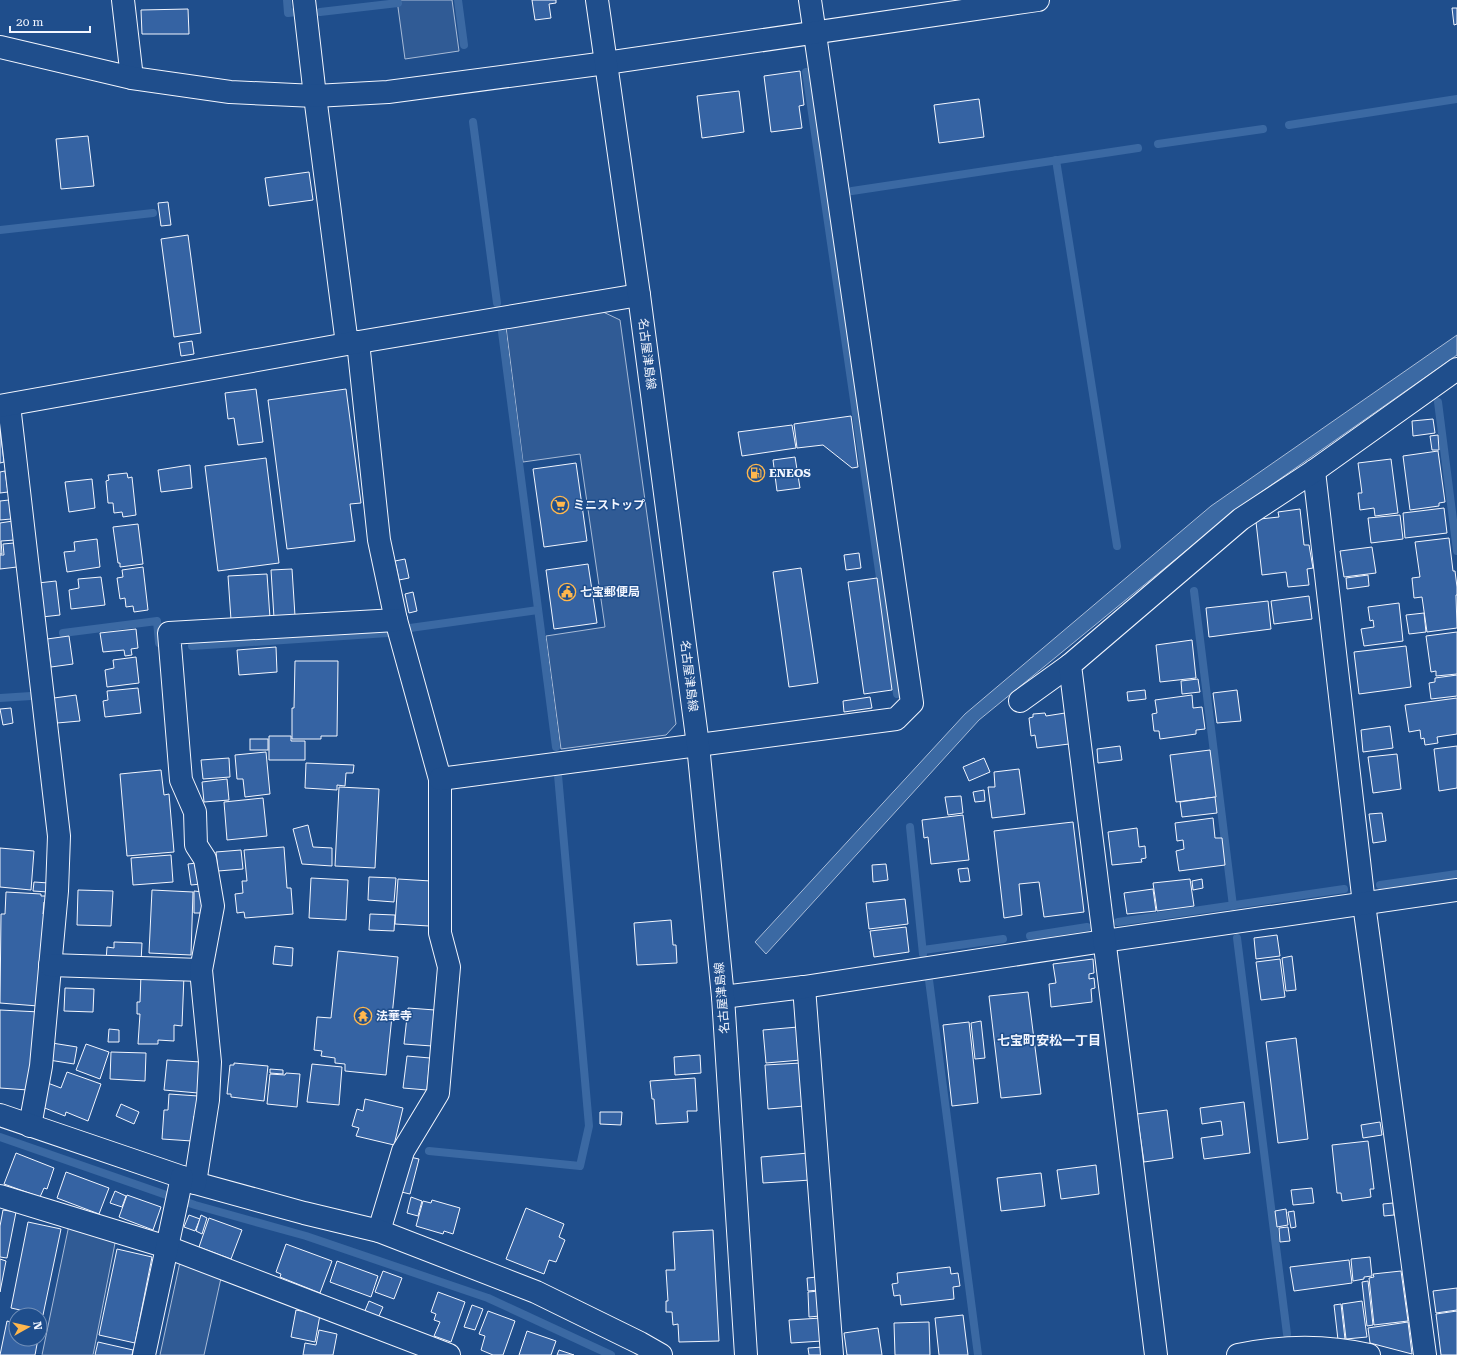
<svg xmlns="http://www.w3.org/2000/svg" width="1457" height="1355" font-family="'Roboto Serif','Noto Sans JP',serif">
	<style>
		.parking { fill: #305b95; stroke: #a8bbd7 }
		.water { fill: #3b69a3; stroke: #a8bbd7 }
		.lines { fill: none; stroke-linecap: round; stroke-linejoin: round }
		.stream { stroke: #3b69a3; stroke-width: 8 }
		.building { fill: #3563a3; stroke: #f2f6ff }
		.street-casing { stroke: #f2f6ff; stroke-width: 24 }
		.secondary-casing { stroke: #f2f6ff; stroke-width: 24 }
		.primary-casing { stroke: #f2f6ff; stroke-width: 24 }
		.street { stroke: #1f4e8c; stroke-width: 22 }
		.secondary { stroke: #1f4e8c; stroke-width: 22 }
		.primary { stroke: #1f4e8c; stroke-width: 22 }
		.labels { text-anchor: middle; stroke-width: 3; stroke-linejoin: round; paint-order: stroke }
		.street-label { font-size: 12px; fill: #f2f6ff; stroke: #1f4e8c }
		.poi-label { font-size: 12px; font-weight: bold; fill: #f2f6ff; stroke: #1f4e8c; text-anchor: start }
		.neighbourhood-label { font-size: 13px; font-weight: bold; fill: #f2f6ff; stroke: #1f4e8c }
	</style>
	<rect width="100%" height="100%" fill="#1f4e8c"/>
	<g class="parking">
		<path d="M397,0H452L459,51L405,59Z"/>
		<path d="M599,310L620,320L676,724L666,735L561,749L546,636L605,627L580,454L523,462L506,327Z"/>
		<path d="M69,1225L116,1238L93,1355H42Z"/>
		<path d="M180,1262L221,1278L204,1355H160Z"/>
	</g>
	<path class="water" d="M1457,335V355L1237,509L979,720L766,954L755,942L965,714L1211,506Z"/>
	<g class="lines">
		<g class="stream">
			<path d="M287,0L288,13L297,12"/>
			<path d="M458,0L464,45"/>
			<path d="M320,12L398,3"/>
			<path d="M806,72L897,694"/>
			<path d="M473,122L497,303"/>
			<path d="M1289,125L1457,99"/>
			<path d="M1158,144L1263,129"/>
			<path d="M1056,160L1117,546"/>
			<path d="M852,191L1138,148"/>
			<path d="M0,230L153,213"/>
			<path d="M502,332L556,747"/>
			<path d="M1438,402L1457,551"/>
			<path d="M1194,591L1233,906"/>
			<path d="M410,628L538,610"/>
			<path d="M63,633L157,621L159,643"/>
			<path d="M192,646L388,633"/>
			<path d="M0,698L31,696"/>
			<path d="M910,827L923,954"/>
			<path d="M1380,885L1457,874"/>
			<path d="M1118,922L1344,889"/>
			<path d="M1030,936L1087,927"/>
			<path d="M1237,938L1287,1334"/>
			<path d="M923,950L1003,939"/>
			<path d="M929,980L978,1355"/>
			<path d="M0,1137L195,1205L306,1236L488,1298L611,1355"/>
			<path d="M429,1151L580,1166L589,1126L558,775"/>
		</g>
	</g>
	<g class="building">
		<path d="M532,0H556V3L549,4L551,18L535,20Z"/>
		<path d="M1452,8H1457V24L1454,25Z"/>
		<path d="M188,9L189,34H142L141,10Z"/>
		<path d="M800,71L804,105L799,106L802,128L771,132L764,76Z"/>
		<path d="M739,91L744,132L702,138L697,96Z"/>
		<path d="M979,99L984,137L939,143L934,105Z"/>
		<path d="M88,136L94,186L61,189L56,139Z"/>
		<path d="M309,172L313,200L269,206L265,178Z"/>
		<path d="M168,202L171,225L161,226L158,203Z"/>
		<path d="M188,235L201,333L174,337L161,239Z"/>
		<path d="M192,341L194,354L181,356L179,343Z"/>
		<path d="M256,389L263,442L238,445L234,418L228,419L225,393Z"/>
		<path d="M346,389L361,503L350,504L355,541L287,549L268,400Z"/>
		<path d="M851,416L858,467L852,468L823,445L797,448L794,424Z"/>
		<path d="M1433,419L1435,433L1413,436L1412,421Z"/>
		<path d="M792,425L796,448L742,456L738,432Z"/>
		<path d="M0,428L4,462L0,463Z"/>
		<path d="M1438,435L1439,450H1432L1430,436Z"/>
		<path d="M1438,451L1445,502L1439,503V506L1410,510L1403,456Z"/>
		<path d="M795,457L800,488L777,491L773,460Z"/>
		<path d="M266,458L279,563L218,571L205,466Z"/>
		<path d="M1391,459L1398,513L1375,516L1374,508L1360,510L1358,493H1362L1358,463Z"/>
		<path d="M576,463L587,541L544,547L533,469Z"/>
		<path d="M190,465L192,488L161,492L158,470Z"/>
		<path d="M5,471L8,492L0,493V472Z"/>
		<path d="M127,473L128,478L132,477L136,515L123,517L122,512L114,513L113,503H108L106,481L109,480L108,475Z"/>
		<path d="M92,479L95,508L69,512L65,482Z"/>
		<path d="M9,500L11,519L0,520V501Z"/>
		<path d="M1444,508L1447,533L1405,538L1403,513Z"/>
		<path d="M1300,509L1304,545H1309L1313,568L1307,569L1309,585L1288,587L1286,572L1262,575L1256,522L1260,519L1279,517L1278,512Z"/>
		<path d="M1400,515L1403,539L1371,543L1368,518Z"/>
		<path d="M13,521L15,540L1,541L2,554H0V523Z"/>
		<path d="M138,524L143,564L120,567V563H118L113,527Z"/>
		<path d="M1449,538L1453,571H1455L1457,587V595H1456L1457,628L1427,632L1422,597L1414,598L1412,578L1420,577L1415,542Z"/>
		<path d="M97,539L100,567L67,572L64,552L75,551L74,542Z"/>
		<path d="M14,543L17,567L0,569V555H4L3,544Z"/>
		<path d="M1372,547L1376,573L1344,577L1340,551Z"/>
		<path d="M859,553L861,568L846,570L844,555Z"/>
		<path d="M405,559L409,578L399,580L395,561Z"/>
		<path d="M588,564L597,623L554,629L546,570Z"/>
		<path d="M143,567L148,610L134,612L133,606L126,607L125,598L120,599L117,578L123,577L122,570Z"/>
		<path d="M801,568L818,683L789,687L773,572Z"/>
		<path d="M292,569L295,616L274,618L271,570Z"/>
		<path d="M267,574L270,618L231,620L228,576Z"/>
		<path d="M1368,575L1369,586L1347,589L1346,578Z"/>
		<path d="M101,577L105,605L71,609L69,590L79,588L78,579Z"/>
		<path d="M877,578L892,690L864,694L848,582Z"/>
		<path d="M56,581L60,615L42,617L38,583Z"/>
		<path d="M413,592L417,611L409,613L405,594Z"/>
		<path d="M1309,596L1312,619L1274,624L1271,601Z"/>
		<path d="M1268,601L1271,629L1209,637L1206,608Z"/>
		<path d="M1399,603L1403,641L1364,646L1361,629L1374,627L1373,620L1370,621L1368,607Z"/>
		<path d="M1424,613L1426,632L1409,634L1406,615Z"/>
		<path d="M136,629L138,648L131,649L132,655L125,656L124,650L103,652L100,633Z"/>
		<path d="M1457,632V674L1436,676V671L1431,672L1426,636Z"/>
		<path d="M69,636L73,664L51,667L47,639Z"/>
		<path d="M1192,640L1196,678L1160,682L1156,645Z"/>
		<path d="M1406,646L1411,687L1359,694L1354,652Z"/>
		<path d="M276,647L277,672L239,675L237,650Z"/>
		<path d="M136,657L139,683L107,687L105,670L114,668L113,660Z"/>
		<path d="M295,661H338L337,736H321V739H292V708H294Z"/>
		<path d="M1457,675V696L1431,699L1429,683L1435,682V678Z"/>
		<path d="M1198,679L1200,692L1182,694L1181,681Z"/>
		<path d="M138,688L141,713L105,717L103,701L108,700L107,691Z"/>
		<path d="M1145,690L1146,699L1128,701L1127,692Z"/>
		<path d="M1237,690L1241,721L1217,723L1213,693Z"/>
		<path d="M76,695L80,721L57,723L54,698Z"/>
		<path d="M1192,695L1193,708L1202,707L1205,729L1196,730V734L1160,739L1159,731H1154L1152,714L1157,713L1155,700Z"/>
		<path d="M870,697L872,708L844,712L843,701Z"/>
		<path d="M1457,698V734L1437,737L1438,743L1425,745L1424,738L1421,739L1420,730L1409,732L1405,705Z"/>
		<path d="M11,708L13,723L3,725L0,709Z"/>
		<path d="M1045,713L1046,716L1065,713L1069,744L1037,748L1035,735L1031,736L1029,718L1033,717V714Z"/>
		<path d="M1390,726L1393,748L1363,752L1361,730Z"/>
		<path d="M269,736H291V741H305V760H269Z"/>
		<rect x="250" y="739" width="18" height="11"/>
		<path d="M1120,746L1122,760L1098,763L1097,749Z"/>
		<path d="M1457,746V788L1439,791L1434,749Z"/>
		<path d="M1210,750L1216,797L1176,802L1170,755Z"/>
		<path d="M266,752L270,794L245,797L243,779H237L235,755Z"/>
		<path d="M1397,754L1401,789L1373,793L1368,757Z"/>
		<path d="M229,758L230,777L203,779L201,760Z"/>
		<path d="M984,758L990,772L969,781L963,767Z"/>
		<path d="M306,763L354,765L353,773H346L345,786L337,785V790L305,788Z"/>
		<path d="M1019,769L1025,814L992,818L988,787H995L994,772Z"/>
		<path d="M161,770L164,795L169,794L174,852L127,856L120,774Z"/>
		<path d="M227,779L229,800L204,802L202,782Z"/>
		<path d="M339,787L379,789L375,868L335,866Z"/>
		<path d="M984,790L985,801L975,802L973,792Z"/>
		<path d="M961,796L963,813L948,815L945,797Z"/>
		<path d="M1215,797L1217,813L1182,817L1180,802Z"/>
		<path d="M263,798L267,836L227,840L224,802Z"/>
		<path d="M1382,813L1386,841L1373,843L1369,814Z"/>
		<path d="M963,815L969,860L931,864L928,837L924,838L922,820Z"/>
		<path d="M1213,818L1215,838H1222L1225,865L1179,871L1176,851L1184,849L1183,840L1177,841L1175,823Z"/>
		<path d="M1073,822L1084,912L1044,917L1039,882L1019,884L1022,915L1004,918L994,831Z"/>
		<path d="M308,825L313,847L332,848V866L302,864L293,829Z"/>
		<path d="M1137,828L1139,847L1145,846L1146,858L1141,859L1142,862L1112,865L1108,832Z"/>
		<path d="M284,847L287,888H291L293,914L245,918L244,912L237,913L235,894L243,893L242,881H247L244,850Z"/>
		<path d="M0,848L34,851L31,890L0,887Z"/>
		<path d="M241,850L243,869L218,871L216,852Z"/>
		<path d="M171,855L173,882L133,885L131,858Z"/>
		<path d="M197,863L201,884L191,885L188,864Z"/>
		<path d="M886,864L888,880L873,882L872,865Z"/>
		<path d="M968,868L970,881L960,882L958,869Z"/>
		<path d="M369,877L396,878L394,902L368,900Z"/>
		<path d="M311,878L348,880L346,920L309,918Z"/>
		<path d="M398,879L431,881L429,926L395,924Z"/>
		<path d="M1190,879L1194,906L1157,911L1153,883Z"/>
		<path d="M1202,879L1203,888L1193,890L1192,881Z"/>
		<path d="M34,882L49,883L48,892L33,891Z"/>
		<path d="M1153,889L1156,911L1127,914L1124,893Z"/>
		<path d="M78,890L113,891L111,926L77,925Z"/>
		<path d="M152,890L193,892L191,955L149,953Z"/>
		<path d="M194,891L203,892V913H194Z"/>
		<path d="M6,892L41,894V896H48V902H44L43,914H46L38,1006L0,1003L1,914H5Z"/>
		<path d="M905,899L908,924L869,929L866,903Z"/>
		<path d="M370,914L395,915L394,931L369,930Z"/>
		<path d="M671,920L673,945H676L677,963L637,965L634,923Z"/>
		<path d="M906,927L909,952L874,957L870,931Z"/>
		<path d="M1277,935L1280,956L1256,959L1254,938Z"/>
		<path d="M114,942L142,943L141,962L106,961L107,947L114,948Z"/>
		<path d="M275,946L293,948L292,966L273,964Z"/>
		<path d="M338,951L398,957L386,1075L345,1071V1064L335,1063V1058L321,1056L322,1051L314,1050L317,1017L331,1018Z"/>
		<path d="M1292,956L1296,990L1286,991L1282,958Z"/>
		<path d="M1093,959L1094,973L1089,974V979L1094,978L1095,988L1091,989L1092,1002L1051,1007L1049,984L1056,983L1053,964Z"/>
		<path d="M1280,959L1285,997L1261,1000L1256,962Z"/>
		<path d="M141,974L184,975L182,1026L174,1025V1041L158,1040V1044H138L140,1014H137V1002H140Z"/>
		<path d="M65,988L94,989L93,1012L64,1011Z"/>
		<path d="M1028,992L1041,1094L1001,1098L989,996Z"/>
		<path d="M408,1008L435,1010L432,1046L404,1044Z"/>
		<path d="M0,1010L40,1012L32,1070H29L28,1090L0,1088Z"/>
		<path d="M981,1021L985,1058L975,1059L971,1023Z"/>
		<path d="M969,1022L978,1103L952,1106L943,1025Z"/>
		<path d="M798,1027L801,1060L766,1063L763,1030Z"/>
		<path d="M109,1029L119,1030V1042H108Z"/>
		<path d="M1296,1038L1308,1139L1278,1143L1266,1042Z"/>
		<path d="M52,1043L77,1047L74,1064L49,1060Z"/>
		<path d="M86,1044L109,1052L100,1079L76,1070Z"/>
		<path d="M111,1052L146,1053L145,1081L110,1079Z"/>
		<path d="M700,1055L701,1073L675,1075L674,1057Z"/>
		<path d="M407,1056L430,1058L427,1090L403,1088Z"/>
		<path d="M167,1060L201,1062L198,1093L164,1090Z"/>
		<path d="M234,1063L268,1066L264,1101L231,1097V1094H227L230,1065H234Z"/>
		<path d="M801,1063L804,1106L768,1109L765,1065Z"/>
		<path d="M312,1064L342,1067L339,1105L307,1102Z"/>
		<path d="M270,1069L283,1070V1074L270,1073Z"/>
		<path d="M67,1072L101,1084L88,1121L66,1112L65,1116L37,1105L45,1082L61,1088Z"/>
		<path d="M286,1073L300,1074L297,1107L267,1104L270,1074L285,1075Z"/>
		<path d="M695,1078L697,1111H687L688,1122L656,1124L654,1099H652L650,1081Z"/>
		<path d="M169,1094L198,1096L197,1116H194L192,1141L162,1139L164,1110H168Z"/>
		<path d="M365,1099L403,1108L394,1145L356,1136L359,1128L352,1126L357,1109L363,1111Z"/>
		<path d="M1244,1102L1250,1153L1204,1159L1201,1138L1223,1135L1221,1121L1202,1124L1200,1108Z"/>
		<path d="M121,1104L139,1112L134,1124L116,1116Z"/>
		<path d="M1167,1110L1173,1158L1144,1162L1137,1114Z"/>
		<path d="M600,1112H622L621,1125L600,1124Z"/>
		<path d="M1380,1122L1382,1135L1363,1138L1361,1125Z"/>
		<path d="M1368,1141L1374,1189H1370L1371,1197L1342,1201L1341,1193H1337L1332,1145Z"/>
		<path d="M16,1153L54,1168L47,1189L44,1188L40,1197L4,1184Z"/>
		<path d="M809,1153L811,1180L763,1183L761,1157Z"/>
		<path d="M405,1156L419,1159L410,1194L397,1191Z"/>
		<path d="M1096,1165L1099,1194L1061,1199L1057,1170Z"/>
		<path d="M66,1172L109,1188L99,1214L57,1198Z"/>
		<path d="M1041,1173L1045,1206L1001,1211L997,1178Z"/>
		<path d="M1312,1188L1314,1203L1293,1205L1291,1190Z"/>
		<path d="M115,1191L126,1196L122,1207L110,1203Z"/>
		<path d="M127,1195L161,1207L153,1230L119,1217Z"/>
		<path d="M411,1197L422,1201L418,1216L407,1213Z"/>
		<path d="M432,1200L460,1208L453,1234L444,1231L443,1234L416,1226L423,1201L431,1203Z"/>
		<path d="M1393,1203L1394,1215L1384,1216L1383,1204Z"/>
		<path d="M526,1208L564,1224L559,1237L565,1240L556,1262L549,1260L544,1274L506,1259Z"/>
		<path d="M1286,1209L1288,1225L1277,1227L1275,1211Z"/>
		<path d="M3,1210L16,1212L7,1258L0,1257V1226Z"/>
		<path d="M1294,1211L1296,1227L1291,1228L1288,1212Z"/>
		<path d="M189,1215L200,1219L195,1231L184,1227Z"/>
		<path d="M201,1215L207,1218L202,1234L196,1231Z"/>
		<path d="M209,1218L242,1230L231,1259L199,1247Z"/>
		<path d="M28,1222L61,1229L43,1315L11,1308Z"/>
		<path d="M1288,1227L1290,1241L1280,1242L1279,1228Z"/>
		<path d="M713,1230L719,1341L679,1342L678,1324L673,1325L672,1312H666V1301H668L666,1270H675L673,1232Z"/>
		<path d="M286,1244L332,1261L320,1293L280,1277L281,1274L276,1272Z"/>
		<path d="M117,1249L152,1257L135,1343L99,1335Z"/>
		<path d="M1370,1257L1372,1276L1364,1277V1279L1353,1281L1351,1259Z"/>
		<path d="M0,1259L6,1261L0,1292Z"/>
		<path d="M1349,1260L1352,1283L1294,1291L1290,1267Z"/>
		<path d="M337,1261L378,1276L371,1297L330,1282Z"/>
		<path d="M950,1267L951,1274L958,1273L960,1286L953,1287L954,1299L901,1305L900,1295L894,1296L892,1284L898,1283L897,1273Z"/>
		<path d="M383,1271L402,1278L394,1299L375,1292Z"/>
		<path d="M1401,1271L1408,1321L1374,1325L1369,1278L1374,1277L1373,1274Z"/>
		<path d="M817,1277L818,1290L808,1291L807,1278Z"/>
		<path d="M1368,1281L1373,1325L1367,1326L1362,1282Z"/>
		<path d="M1457,1288V1310L1436,1313L1433,1291Z"/>
		<path d="M819,1291L820,1316L809,1317L808,1292Z"/>
		<path d="M438,1292L465,1302L451,1342L434,1336L440,1322L434,1320L436,1314L431,1312Z"/>
		<path d="M369,1301L383,1307L378,1318L364,1313Z"/>
		<path d="M1362,1301L1367,1337L1346,1339L1342,1304Z"/>
		<path d="M1341,1304L1345,1339L1338,1340L1334,1305Z"/>
		<path d="M472,1305L483,1309L475,1330L464,1327Z"/>
		<path d="M296,1310L320,1315L315,1342L291,1337Z"/>
		<path d="M488,1311L515,1321L503,1355H493L481,1350L485,1336L479,1334Z"/>
		<path d="M1457,1311V1355H1441L1436,1314Z"/>
		<path d="M963,1315L968,1355H939L935,1318Z"/>
		<path d="M821,1318L822,1341L791,1343L789,1320Z"/>
		<path d="M7,1321L16,1323V1339H38L35,1355H0Z"/>
		<path d="M929,1322L930,1355H895L894,1323Z"/>
		<path d="M1408,1322L1412,1354L1370,1343L1368,1328Z"/>
		<path d="M878,1328L882,1355H847L844,1333Z"/>
		<path d="M319,1330L337,1334L333,1355H303L305,1343L316,1345Z"/>
		<path d="M527,1331L556,1341L551,1355H519Z"/>
		<path d="M98,1342L133,1350L132,1355H95Z"/>
		<path d="M823,1347V1355H809L808,1348Z"/>
		<path d="M559,1350L574,1355H557Z"/>
	</g>
	<g class="lines">
		<defs>
			<g id="street">
				<path d="M123,0L132,78"/>
				<path d="M304,0L315,96L347,344"/>
				<path d="M358,342L379,540L396,620L440,779V933L449,967L438,1093L403,1151L379,1231"/>
				<path d="M9,405L59,836L57,891L41,1066L30,1126"/>
				<path d="M0,406L347,344L639,295"/>
				<path d="M1314,471L1364,904L1425,1355"/>
				<path d="M1020,701L1070,665"/>
				<path d="M440,779L896,719L912,703L810,0"/>
				<path d="M50,965L201,970"/>
				<path d="M804,987L832,1355"/>
				<path d="M723,997L804,987L1104,941L1457,890"/>
				<path d="M0,1115L182,1177L195,1183L304,1213L379,1231L536,1292L640,1343L661,1355"/>
				<path d="M195,1183L208,1100L210,1062L201,970L213,906L205,859L196,845L195,812L181,780L169,633L396,620"/>
				<path d="M0,1196L167,1247L449,1355"/>
				<path d="M144,1355L182,1177"/>
				<path d="M1156,1355L1070,665L1241,519L1314,471L1457,369"/>
				<path d="M1238,1355C1280,1346 1326,1345 1369,1355"/>
			</g>
			<path id="secondary" d="M0,47L132,78L230,92L315,96L388,92L606,63L1038,0"/>
			<path id="primary" d="M597,0L639,295L698,745L723,997L746,1355"/>
		</defs>
		<use href="#street" class="street-casing"/>
		<use href="#secondary" class="secondary-casing"/>
		<use href="#primary" class="primary-casing"/>
		<use href="#street" class="street"/>
		<use href="#secondary" class="secondary"/>
		<use href="#primary" class="primary"/>
	</g>
	<defs>
		<symbol id="fuel-ring" viewBox="-11 -11 22 22"><circle r="9.5" fill="#1f4e8c" stroke="#ffb74d" stroke-width="1.5"/><path d="M-5.5-6h7V0h2V4h1.3V-2.5L3-4.5l.8-.8L6-3V5H2.5V1h-1V6h-7ZM-4.2-4.7v3.2H.2V-4.7Z" fill="#ffb74d"/></symbol>
		<symbol id="supermarket-ring" viewBox="-11 -11 22 22"><circle r="9.5" fill="#1f4e8c" stroke="#ffb74d" stroke-width="1.5"/><path d="M-6-5.5h2.5l.6 2H6L4.5 2H-2.5L-4.4-4H-6ZM-1.5 3.2a1.3 1.3 0 1 0 .1 0ZM3 3.2a1.3 1.3 0 1 0 .1 0Z" fill="#ffb74d"/></symbol>
		<symbol id="civic-ring" viewBox="-11 -11 22 22"><circle r="9.5" fill="#1f4e8c" stroke="#ffb74d" stroke-width="1.5"/><path d="M-.6-6.5H3V-4.5H.6V-3L4-1V1h2V6H-6V1h2V-1L-.6-3ZM-1.2 2.5V6h2.4V2.5Z" fill="#ffb74d"/></symbol>
		<symbol id="temple-ring" viewBox="-11 -11 22 22"><circle r="9.5" fill="#1f4e8c" stroke="#ffb74d" stroke-width="1.5"/><path d="M0-6L5-2H3V0L6.5 2.5H4V6H1.5V3h-3V6H-4V2.5H-6.5L-3 0V-2H-5Z" fill="#ffb74d"/></symbol>
	</defs>
	<g fill-rule="evenodd">
		<use href="#fuel-ring" x="746" y="463" width="20" height="20"/>
		<use href="#supermarket-ring" x="550" y="495" width="20" height="20"/>
		<use href="#civic-ring" x="557" y="582" width="20" height="20"/>
		<use href="#temple-ring" x="353" y="1006" width="20" height="20"/>
	</g>
	<g class="labels">
		<g class="street-label">
			<text transform="translate(647 354) rotate(83)" y="4">名古屋津島線</text>
			<text transform="translate(689 676) rotate(83)" y="4">名古屋津島線</text>
			<text transform="translate(722 998) rotate(-95)" y="4">名古屋津島線</text>
		</g>
		<g class="poi-label">
			<text x="769" y="477">ENEOS</text>
			<text x="573" y="509">ミニストップ</text>
			<text x="580" y="596">七宝郵便局</text>
			<text x="376" y="1020">法華寺</text>
		</g>
		<g class="neighbourhood-label">
			<text x="1049" y="1045">七宝町安松一丁目</text>
		</g>
	</g>
	<g transform="translate(28 1327) rotate(82)"><circle r="19" fill="#1f4e8c" stroke="#7391ba"/>
	<path d="M0-3L7 15L0 10L-7 15Z" fill="#ffb74d"/>
	<text y="-6" font-size="11" font-weight="bold" text-anchor="middle" fill="#f2f6ff">N</text>
	</g>
	<path d="M10 26v6h80v-6" fill="none" stroke="#f2f6ff" stroke-width="2"/>
	<text x="16" y="26" font-size="12" fill="#f2f6ff" stroke="#1f4e8c" stroke-width="3" paint-order="stroke">20 m</text>
</svg>
